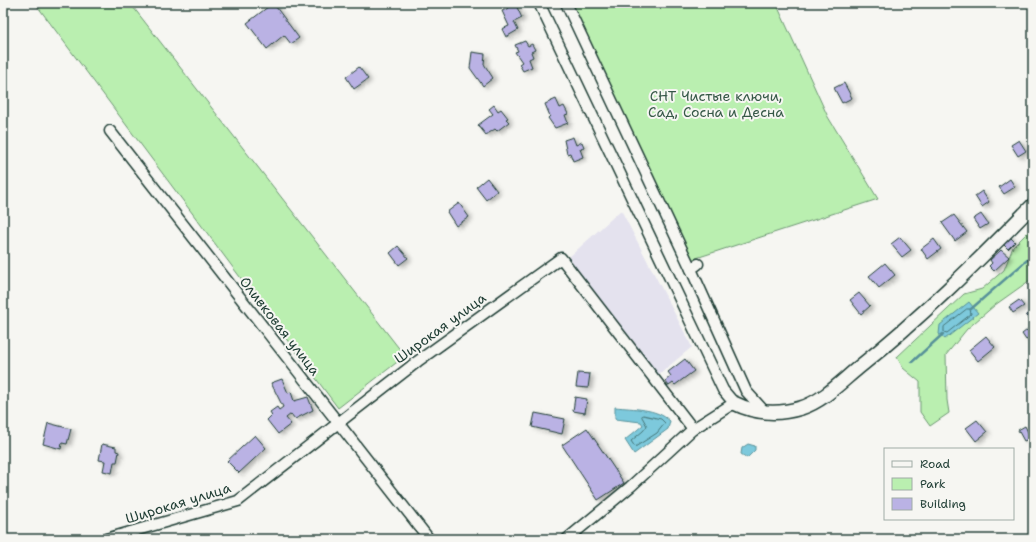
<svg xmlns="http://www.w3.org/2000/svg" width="1036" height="542" font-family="'Shantell Sans',sans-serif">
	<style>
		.built { fill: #e4e2ee }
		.green { fill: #baefb0; stroke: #6c9672 }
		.water { fill: #7dc9dc; stroke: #579199 }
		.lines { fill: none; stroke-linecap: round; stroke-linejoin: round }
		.shore { stroke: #457577; stroke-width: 1 }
		.stream { stroke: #579199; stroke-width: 2.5 }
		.building { fill: #bab2e4; stroke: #1f3d34; filter: url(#shadow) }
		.street-casing { stroke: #1f3d34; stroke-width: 13 }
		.secondary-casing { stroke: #1f3d34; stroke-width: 16 }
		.street { stroke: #f6f6f2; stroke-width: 10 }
		.secondary { stroke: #f6f6f2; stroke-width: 13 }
		.labels { text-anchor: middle; stroke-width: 4; stroke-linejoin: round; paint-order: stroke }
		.park-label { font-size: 14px; fill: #365847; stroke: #f6f6f2 }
		.street-label { font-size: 14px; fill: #1f3d34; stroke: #f6f6f2 }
	</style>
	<defs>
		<filter id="shadow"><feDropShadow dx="3.5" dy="2" stdDeviation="2" flood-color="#0004"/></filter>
	</defs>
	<rect width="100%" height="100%" fill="#f6f6f2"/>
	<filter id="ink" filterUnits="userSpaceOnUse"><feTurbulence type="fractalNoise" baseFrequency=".025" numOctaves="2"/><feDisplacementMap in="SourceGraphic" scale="8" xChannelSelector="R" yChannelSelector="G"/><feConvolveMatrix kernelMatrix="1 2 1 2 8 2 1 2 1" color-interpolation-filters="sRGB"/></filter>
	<g filter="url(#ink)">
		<path class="built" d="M621,210L692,347L658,375L568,258Z"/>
		<g class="green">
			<path d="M35,3H130L405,356L338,408Z"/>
			<path d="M561,3H776L828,117L878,199L684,262Z"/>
			<path d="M1033,227V278L995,305L967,329L946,355L947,400L949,413L930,426L920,412V382L903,368L897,357L964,294L982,289L1004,270L1013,247Z"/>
		</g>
		<g class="water">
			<path d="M969,302L978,313L945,339L939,334L940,325Z"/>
			<path d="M615,407C634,409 656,408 670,421L668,429L634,454L625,440L643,425L641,422L615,419Z"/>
			<path d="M748,444L755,446V450L747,458L741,454L742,448Z"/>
		</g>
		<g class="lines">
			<g class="shore">
				<path d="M967,309H970L971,314L947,333L944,332V327Z"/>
				<path d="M643,415L661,419L665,423L657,433L635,447L631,441L643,431L647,426L642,417Z"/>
			</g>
			<g class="stream">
				<path d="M971,309L1033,255"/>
				<path d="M912,362L943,334"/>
			</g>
		</g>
		<g class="building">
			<path d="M273,3L299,38L291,44L284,35L267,49L247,23Z"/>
			<path d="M515,3L522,18L514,22L518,30L506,37L502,29L509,26L502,11L509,8L508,5Z"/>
			<path d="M525,41L528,46L532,44L535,50L531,52L533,57L529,59L532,67L523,71L519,64L522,62L515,52L518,51L515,45Z"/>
			<path d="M472,52L485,54L484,64L493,78L483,86L470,68Z"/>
			<path d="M359,67L368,79L354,89L346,77Z"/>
			<path d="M844,83L852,98L842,103L834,88Z"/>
			<path d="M556,99L560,108L564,106L568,114L565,115L568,123L555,128L548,118L550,116L545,104Z"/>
			<path d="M494,105L498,111L501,109L508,118L506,119L509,122L497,131L495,129L486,135L478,125L493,114L489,109Z"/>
			<path d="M573,137L576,145L582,142L584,147L580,149L583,157L573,161L570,153L567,154L564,140Z"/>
			<path d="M1019,140L1026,151L1018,156L1011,145Z"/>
			<path d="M487,178L497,191L486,200L476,187Z"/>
			<path d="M1010,179L1015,187L1004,194L999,187Z"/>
			<path d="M982,191L989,202L982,207L975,196Z"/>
			<path d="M459,203L469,217L456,226L447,212Z"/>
			<path d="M981,214L988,224L980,229L973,219Z"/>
			<path d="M954,215L967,232L955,241L942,223Z"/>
			<path d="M1008,235L1015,242L1008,249L1001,242Z"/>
			<path d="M900,237L911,250L902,257L891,244Z"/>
			<path d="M934,239L941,249L928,259L921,249Z"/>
			<path d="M398,246L408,258L399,265L390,253Z"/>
			<path d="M1001,250L1009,257L994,271L989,266L992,263L990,260Z"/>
			<path d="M885,263L895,275L879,288L869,276Z"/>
			<path d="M859,293L870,306L861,314L850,300Z"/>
			<path d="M1019,300L1024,306L1013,313L1009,307Z"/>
			<path d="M1033,310V325L1026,315Z"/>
			<path d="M1032,326L1033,335L1026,340L1022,334Z"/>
			<path d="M986,336L995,347L978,361L969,350Z"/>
			<path d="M685,359L694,371L675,385L673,383L669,386L665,381L671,376L668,372Z"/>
			<path d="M578,373L590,374L588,388L576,387Z"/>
			<path d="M282,379L288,393L291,392L294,401L308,397L313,410L295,419L291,414L286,418L291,424L278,434L267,420L272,415L270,412L277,407L279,410L283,407L271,383Z"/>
			<path d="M575,397L587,399L585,413L573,411Z"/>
			<path d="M535,413L565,419L562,434L532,427Z"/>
			<path d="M977,420L987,432L976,441L966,428Z"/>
			<path d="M48,423L71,429L67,444L62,443L61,449L43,444Z"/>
			<path d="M1025,426L1031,438L1024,441L1018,430Z"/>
			<path d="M587,428L624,483L598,500L562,445Z"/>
			<path d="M255,435L266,448L239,473L227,461Z"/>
			<path d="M102,444L116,447V451L119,452L117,462H114L112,473L103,471L105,461L99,460Z"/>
		</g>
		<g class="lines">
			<defs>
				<g id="street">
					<path d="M566,3L691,269"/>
					<path d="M110,131L429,539"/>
					<path d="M698,264L691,269L746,391L765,412"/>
					<path d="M106,539L238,501L418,361L561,258L693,429L734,403L723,390L539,3"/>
					<path d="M567,539L630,487L693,429"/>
				</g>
				<path id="secondary" d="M734,403C756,414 778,415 801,408C823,401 841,382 858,368C921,318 977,262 1033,205"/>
			</defs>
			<use href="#street" class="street-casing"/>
			<use href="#secondary" class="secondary-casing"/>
			<use href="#street" class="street"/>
			<use href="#secondary" class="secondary"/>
		</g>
	</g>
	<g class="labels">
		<g class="park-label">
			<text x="716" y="101">СНТ Чистые ключи,<tspan x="716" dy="16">Сад, Сосна и Десна</tspan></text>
		</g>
		<g class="street-label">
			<text transform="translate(280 326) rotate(52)" y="5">Оливковая улица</text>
			<text transform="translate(440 328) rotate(-36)" y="5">Широкая улица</text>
			<text transform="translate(178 503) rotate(-17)" y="5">Широкая улица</text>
		</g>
	</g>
	<rect width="1036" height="542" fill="none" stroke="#f6f6f2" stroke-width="16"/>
	<rect x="8" y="8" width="1020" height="526" fill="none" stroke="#1f3d34" stroke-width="1.5" filter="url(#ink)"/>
	<rect x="884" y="448" width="130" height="72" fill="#f6f6f2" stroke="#a0aca6"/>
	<rect x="892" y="461" width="20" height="6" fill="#f6f6f2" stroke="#a0aca6"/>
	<text x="920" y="468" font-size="12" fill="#1f3d34">Road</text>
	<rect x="892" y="478" width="20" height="12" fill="#baefb0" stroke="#a0aca6"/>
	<text x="920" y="488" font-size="12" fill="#1f3d34">Park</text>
	<rect x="892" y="498" width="20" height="12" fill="#bab2e4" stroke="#a0aca6"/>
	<text x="920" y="508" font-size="12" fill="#1f3d34">Building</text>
</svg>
